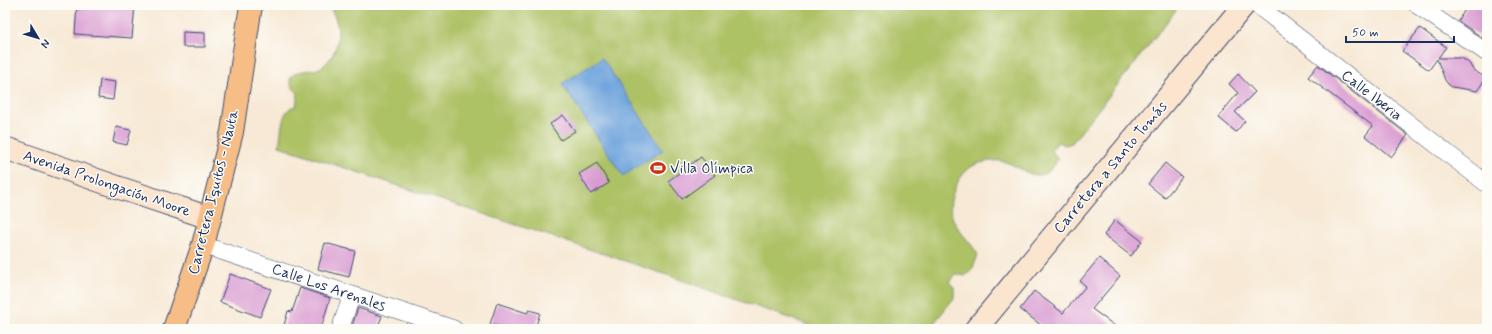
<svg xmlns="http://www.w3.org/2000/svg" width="1492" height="334" font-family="Mynerve,sans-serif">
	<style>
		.green { fill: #adc165; stroke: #647862 }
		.water { fill: #70a4dd; stroke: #466a9e }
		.building { fill: #d99bd2 }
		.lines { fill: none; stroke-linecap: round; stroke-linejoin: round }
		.street-casing { stroke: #3c4b70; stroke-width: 18 }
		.secondary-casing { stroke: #3c4b70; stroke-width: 24 }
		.primary-casing { stroke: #3c4b70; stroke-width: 24 }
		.street { stroke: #fff; stroke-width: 17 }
		.secondary { stroke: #fbe5cf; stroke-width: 22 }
		.primary { stroke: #f6be86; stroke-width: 22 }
		.labels { text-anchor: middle; stroke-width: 3; stroke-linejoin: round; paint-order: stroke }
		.street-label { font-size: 15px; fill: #1b2f5e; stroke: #fdfcf7 }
		.poi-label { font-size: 15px; fill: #1b2f5e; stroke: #fdfcf7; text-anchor: start }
	</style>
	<rect width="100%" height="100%" fill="#fdfcf7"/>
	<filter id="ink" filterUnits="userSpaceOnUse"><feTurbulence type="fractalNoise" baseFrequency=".025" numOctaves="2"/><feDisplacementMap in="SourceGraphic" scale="8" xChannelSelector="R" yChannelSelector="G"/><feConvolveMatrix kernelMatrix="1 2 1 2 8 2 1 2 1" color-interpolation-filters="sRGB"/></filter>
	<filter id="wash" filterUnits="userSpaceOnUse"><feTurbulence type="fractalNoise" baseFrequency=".012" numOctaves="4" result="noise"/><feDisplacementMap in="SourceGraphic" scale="16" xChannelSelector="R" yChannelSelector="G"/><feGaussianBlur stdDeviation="0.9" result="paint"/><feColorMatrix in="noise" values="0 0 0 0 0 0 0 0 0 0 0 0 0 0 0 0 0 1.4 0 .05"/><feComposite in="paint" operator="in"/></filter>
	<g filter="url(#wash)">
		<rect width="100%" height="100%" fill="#f7e9d5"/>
		<path class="green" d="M327,5H1180L1072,143L1065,145L1058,142L1051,150L1058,159C1053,168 1047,176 1035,175C1024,173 1014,163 1001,161C992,160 978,162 971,167C958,176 948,198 951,213C955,230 970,240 978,255L972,270L965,276L955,274L949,282L954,287V298L929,329H820L667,275L279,146C282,133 280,108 296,106L298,93C293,89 286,81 293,75C299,69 312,72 320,68C341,55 344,22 327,5Z"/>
		<path class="water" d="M602,58L663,150L623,176L562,84Z"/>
		<g id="blocks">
			<g class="building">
				<path d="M77,5H135L132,38L75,34Z"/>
				<path d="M1468,5H1487V41L1458,21Z"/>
				<path d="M1420,28L1446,47L1438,58H1461L1465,60L1469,63L1473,70L1486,78L1477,91L1452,87L1448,84L1445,80L1437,59L1429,70L1402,51Z"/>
				<path d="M183,32L205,33V47H183Z"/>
				<path d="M1318,65L1408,135L1391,157L1365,136L1373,126L1308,77Z"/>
				<path d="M1238,74L1255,92L1235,112L1245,121L1236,132L1218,117L1238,93L1229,84Z"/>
				<path d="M100,80L115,82L113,100L98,98Z"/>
				<path d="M563,115L575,131L561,140L550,124Z"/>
				<path d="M116,127L131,130L127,145L113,142Z"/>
				<path d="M701,157L715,175L682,199L668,181Z"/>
				<path d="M597,163L609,183L591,194L579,174Z"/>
				<path d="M1165,163L1182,177L1165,198L1148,184Z"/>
				<path d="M1115,220L1142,241L1131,256L1104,235Z"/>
				<path d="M325,243L355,251L349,277L318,269Z"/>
				<path d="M1099,258L1120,276L1092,309L1119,329H1046L1020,309L1034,291L1063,313L1086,286L1080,281Z"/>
				<path d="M230,274L271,289L260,317L220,302Z"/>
				<path d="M300,288L330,298L321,329H283L288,311L292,312Z"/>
				<path d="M497,303L527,313L529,310L540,313L535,329H506L490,324Z"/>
				<path d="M358,308L382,316L377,329H351Z"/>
			</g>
		</g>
	</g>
	<g filter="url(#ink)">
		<use href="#blocks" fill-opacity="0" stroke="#3c4b70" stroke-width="1"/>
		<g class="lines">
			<defs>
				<g id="street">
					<path d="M1257,5L1487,184"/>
					<path d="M1417,5L1487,53"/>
					<path d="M203,245L454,329"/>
					<path d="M340,329L352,295"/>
				</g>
				<g id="secondary">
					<path d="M5,148L120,188L210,218"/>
					<path d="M976,329L1244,5"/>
				</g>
				<path id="primary" d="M174,329L203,245L232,132L251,5"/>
			</defs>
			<use href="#street" class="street-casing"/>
			<use href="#secondary" class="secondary-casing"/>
			<use href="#primary" class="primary-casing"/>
			<use href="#street" class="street"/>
			<use href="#secondary" class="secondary"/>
			<use href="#primary" class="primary"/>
		</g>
	</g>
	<defs>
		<symbol id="stadium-bare" viewBox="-9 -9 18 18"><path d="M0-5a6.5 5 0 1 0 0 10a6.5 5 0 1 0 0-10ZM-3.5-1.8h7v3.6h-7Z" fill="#c8321e" stroke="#fdfcf7" stroke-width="2.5" paint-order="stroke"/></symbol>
	</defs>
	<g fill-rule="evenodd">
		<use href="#stadium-bare" x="647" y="157" width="22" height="22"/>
	</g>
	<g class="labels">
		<g class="street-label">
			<text transform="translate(1372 95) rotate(38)" y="5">Calle Iberia</text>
			<text transform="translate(1110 167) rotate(-50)" y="5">Carretera a Santo Tomás</text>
			<text transform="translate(107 183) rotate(19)" y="5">Avenida Prolongación Moore</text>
			<text transform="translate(213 192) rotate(-76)" y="5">Carretera Iquitos - Nauta</text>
			<text transform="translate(329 287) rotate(19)" y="5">Calle Los Arenales</text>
		</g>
		<g class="poi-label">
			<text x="670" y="173">Villa Olímpica</text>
		</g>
	</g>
	<rect width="1492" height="334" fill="none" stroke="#fdfcf7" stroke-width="20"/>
	<g transform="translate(38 38) rotate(128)" stroke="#fdfcf7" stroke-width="3" paint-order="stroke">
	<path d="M0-3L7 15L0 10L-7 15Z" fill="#1b2f5e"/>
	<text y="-6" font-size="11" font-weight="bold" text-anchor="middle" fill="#1b2f5e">N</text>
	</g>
	<path d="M1346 36v6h108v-6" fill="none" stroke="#1b2f5e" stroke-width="2"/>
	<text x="1352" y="36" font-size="12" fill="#1b2f5e" stroke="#fdfcf7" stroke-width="3" paint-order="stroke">50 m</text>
</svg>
